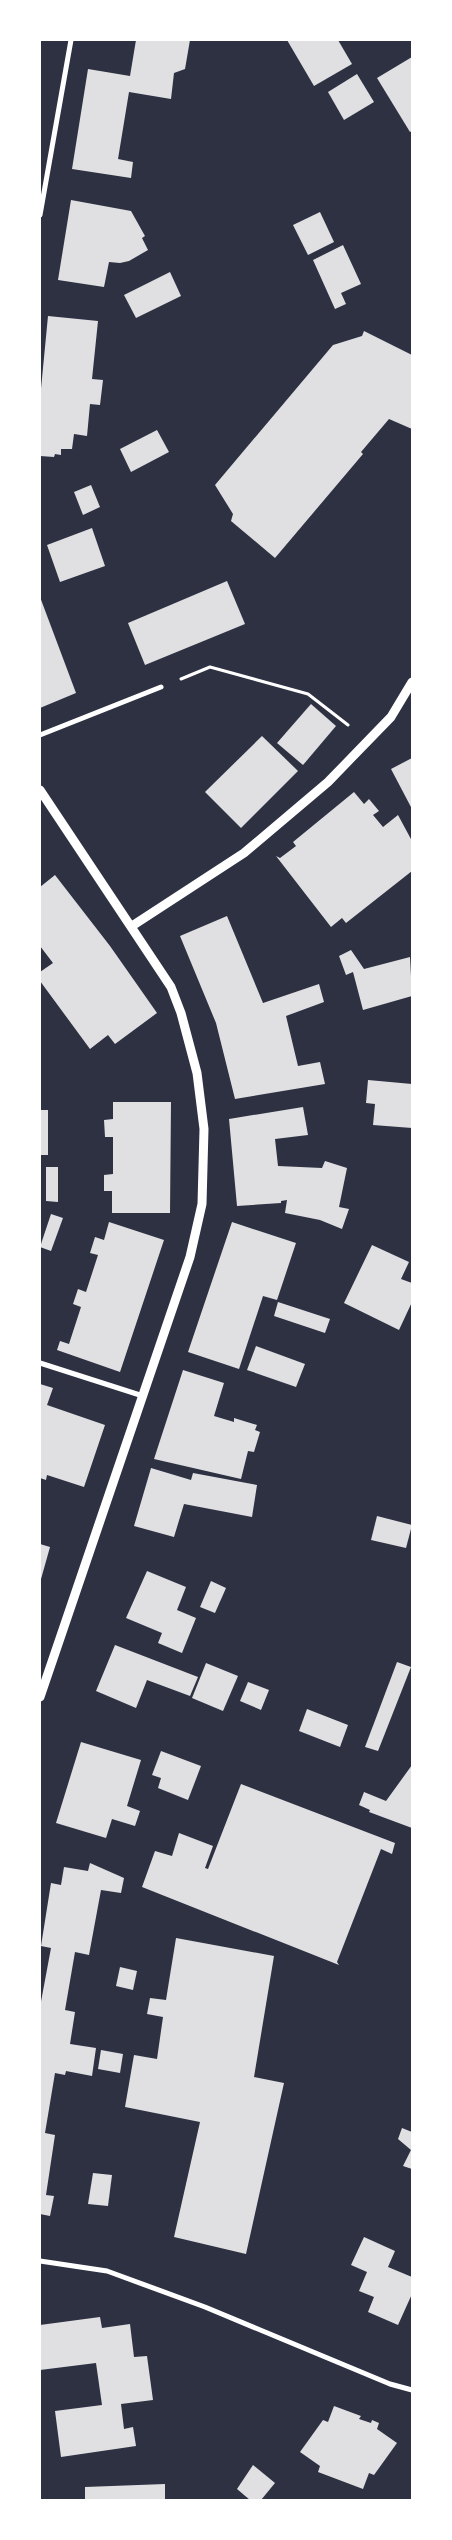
<svg xmlns="http://www.w3.org/2000/svg" width="452" height="2540" font-family="'Exo 2',sans-serif">
	<style>
		.building { fill: #e0e0e3 }
		.lines { fill: none; stroke-linecap: round; stroke-linejoin: round }
		.path { stroke: #fff; stroke-width: 3 }
		.minor { stroke: #fff; stroke-width: 5 }
		.tertiary { stroke: #fff; stroke-width: 9 }
	</style>
	<rect width="100%" height="100%" fill="#2d3142"/>
	<g class="building">
		<path d="M136,40H190L185,69L174,73L171,99L129,92L118,159L133,162L131,178L72,169L88,69L130,76Z"/>
		<path d="M287,40H338L352,64L314,86Z"/>
		<path d="M412,57V131L410,132L377,78Z"/>
		<path d="M357,74L374,102L344,120L328,92Z"/>
		<path d="M71,200L131,211L145,236L142,238L148,250L129,261L120,263L109,262L104,287L58,280Z"/>
		<path d="M320,212L334,242L308,255L293,225Z"/>
		<path d="M343,245L361,284L341,293L346,304L335,309L313,260Z"/>
		<path d="M170,272L181,296L136,318L124,295Z"/>
		<path d="M48,316L98,321L92,379L103,380L100,405L90,404L87,436L74,434L72,449H61V455L55,454L54,457L40,456V399Z"/>
		<path d="M364,331L412,355V429L389,419L361,452L363,454L275,558L231,521L233,514L215,485L333,345L362,336Z"/>
		<path d="M157,430L169,452L131,472L120,449Z"/>
		<path d="M91,485L100,507L83,515L74,492Z"/>
		<path d="M92,528L105,566L60,582L47,545Z"/>
		<path d="M227,581L245,624L145,665L128,623Z"/>
		<path d="M40,597L76,693L40,708Z"/>
		<path d="M311,704L336,726L303,765L277,743Z"/>
		<path d="M262,736L298,771L241,828L205,792Z"/>
		<path d="M412,758V809L391,769Z"/>
		<path d="M354,792L364,804L369,799L379,811L373,815L383,827L398,815L412,841V871L346,923L342,918L331,927L276,856L280,858L296,846L293,842Z"/>
		<path d="M55,875L110,946L157,1013L115,1044L108,1035L90,1049L40,981V972L53,963L40,946V887Z"/>
		<path d="M227,916L263,1003L319,984L324,1002L286,1016L298,1066L320,1062L325,1084L235,1099L216,1023L180,936Z"/>
		<path d="M351,950L364,969L410,957L412,996L363,1010L353,972L346,975L339,956Z"/>
		<path d="M368,1080L412,1084V1128L373,1125L375,1104L366,1103Z"/>
		<path d="M113,1102H171L170,1213H112V1191H104V1175L113,1174V1137H105L104,1120L113,1119Z"/>
		<path d="M303,1107L308,1135L275,1139L278,1166L322,1168L325,1161L347,1168L339,1207L349,1209L342,1229L320,1220L285,1213L287,1200L281,1201V1203L237,1206L229,1119Z"/>
		<rect x="40" y="1110" width="8" height="45"/>
		<path d="M46,1167H58V1202L46,1201Z"/>
		<path d="M51,1214L63,1218L51,1251L40,1247Z"/>
		<path d="M109,1222L164,1240L120,1372L57,1350L60,1341L69,1344L81,1307L73,1304L78,1289L86,1292L98,1255L90,1253L95,1237L104,1240Z"/>
		<path d="M232,1222L296,1243L277,1300L263,1296L239,1369L188,1352Z"/>
		<path d="M372,1245L409,1262L401,1279L412,1283V1302L399,1330L344,1303Z"/>
		<path d="M278,1302L330,1319L325,1333L274,1316Z"/>
		<path d="M256,1346L305,1364L296,1387L247,1370Z"/>
		<path d="M183,1370L224,1383L214,1416L234,1422V1418L257,1425L255,1430L260,1432L254,1452L248,1451L241,1479L154,1459Z"/>
		<path d="M40,1384L53,1388L47,1405L105,1425L84,1487L47,1475L46,1480L40,1478Z"/>
		<path d="M151,1468L191,1480L193,1473L257,1485L252,1517L184,1504L174,1537L134,1526Z"/>
		<path d="M377,1516L412,1525L406,1548L371,1540Z"/>
		<path d="M40,1544L50,1547L41,1579H40Z"/>
		<path d="M147,1571L186,1587L177,1610L196,1618L182,1653L158,1643L162,1633L126,1618Z"/>
		<path d="M211,1581L226,1588L215,1613L200,1607Z"/>
		<path d="M115,1645L198,1677L190,1696L147,1680L136,1708L96,1691Z"/>
		<path d="M397,1662L411,1667L378,1751L365,1747Z"/>
		<path d="M206,1663L238,1676L223,1711L192,1698Z"/>
		<path d="M248,1682L269,1690L261,1710L240,1701Z"/>
		<path d="M307,1709L348,1725L340,1747L299,1731Z"/>
		<path d="M81,1742L141,1760L127,1806L140,1811L135,1826L112,1819L106,1838L56,1823Z"/>
		<path d="M161,1751L201,1766L188,1800L158,1788L161,1778L152,1775Z"/>
		<path d="M412,1765V1828L369,1812L370,1810L359,1805L364,1792L386,1801Z"/>
		<path d="M241,1784L395,1843L392,1854L381,1849L337,1962L339,1965L142,1887L155,1851L172,1856L179,1833L213,1846L205,1868L208,1869Z"/>
		<path d="M90,1863L124,1878L121,1893L101,1890L89,1955L75,1952L65,2010L75,2012L70,2044L96,2048L92,2076L66,2071L65,2075L55,2073L45,2133L55,2135L46,2195L54,2196L50,2216L40,2214V2007L51,1948L41,1946L51,1883L61,1885L64,1867L88,1871Z"/>
		<path d="M176,1938L274,1956L254,2077L284,2083L246,2254L174,2237L200,2122L125,2107L134,2055L157,2059L163,2017L147,2014L150,1998L166,2000Z"/>
		<path d="M120,1967L137,1971L133,1990L116,1986Z"/>
		<path d="M101,2050L123,2054L120,2073L98,2069Z"/>
		<path d="M402,2128L412,2132V2169L403,2166L411,2150L398,2139Z"/>
		<path d="M93,2173L112,2175L108,2206L88,2204Z"/>
		<path d="M364,2237L395,2251L388,2267L412,2277V2294L398,2325L368,2312L374,2297L359,2291L367,2272L351,2265Z"/>
		<path d="M100,2317L102,2328L130,2324L134,2357L147,2356L153,2400L121,2404L124,2429L133,2427L136,2446L61,2457L55,2411L102,2405L96,2363L40,2370V2325Z"/>
		<path d="M334,2406L361,2416L359,2419L371,2423L372,2420L379,2423L377,2429L397,2443L374,2475L369,2473L363,2489L318,2472L320,2466L300,2452L323,2420L328,2422Z"/>
		<path d="M253,2465L275,2483L261,2500H250L237,2489Z"/>
		<path d="M165,2484V2500H85V2487Z"/>
	</g>
	<g class="lines">
		<path class="path" d="M181,679L210,667L308,694L348,725"/>
		<g class="minor">
			<path d="M40,215L71,40"/>
			<path d="M40,735L161,687"/>
			<path d="M40,1363L143,1396"/>
			<path d="M40,2261L107,2271L205,2307L390,2384L412,2390"/>
		</g>
		<g class="tertiary">
			<path d="M40,790L171,987L181,1013L197,1073L204,1129L202,1204L190,1257L40,1697"/>
			<path d="M132,926L244,853L328,782L391,717L412,682"/>
		</g>
	</g>
	<rect width="452" height="2540" fill="none" stroke="#ffffff" stroke-width="82"/>
</svg>
